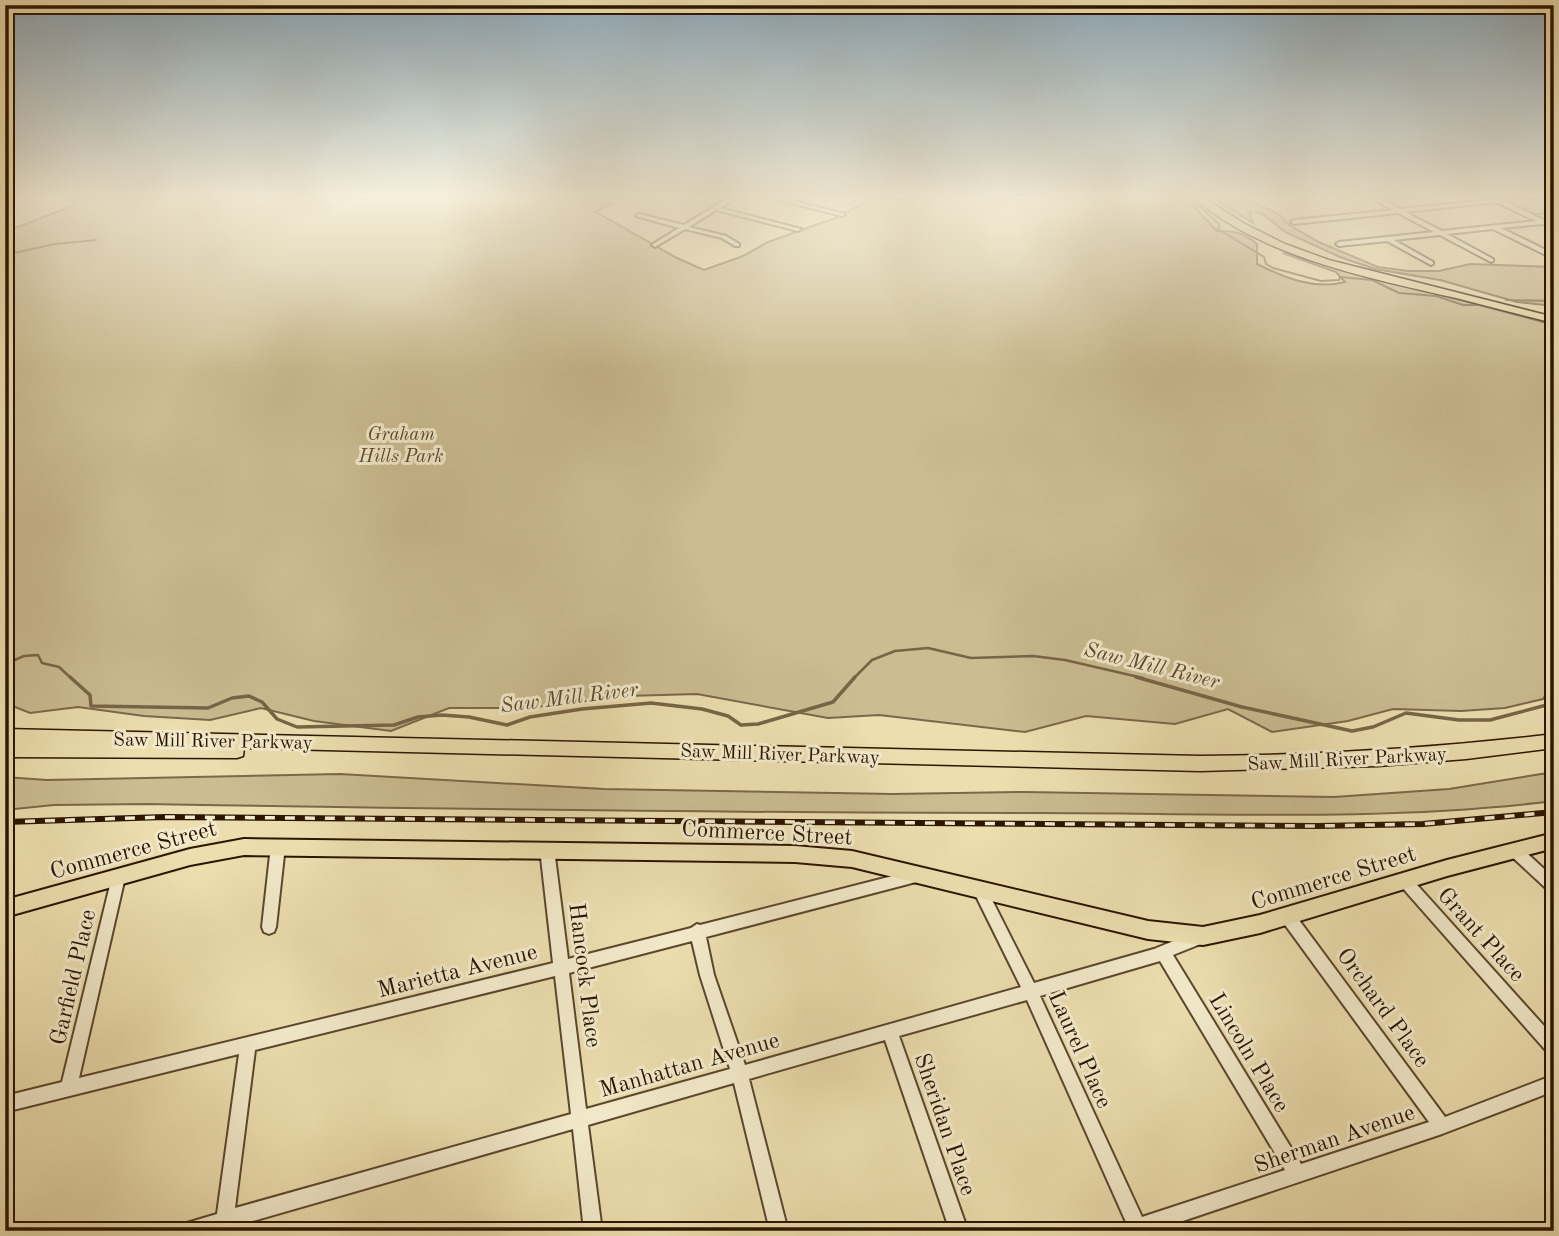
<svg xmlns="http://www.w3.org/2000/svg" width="1559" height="1236" font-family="'Old Standard TT',serif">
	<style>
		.green { fill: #cbbc92; stroke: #7b684a; stroke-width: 2 }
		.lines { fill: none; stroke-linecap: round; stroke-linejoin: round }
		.stream-far2 { stroke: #776546; stroke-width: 2 }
		.stream-far1 { stroke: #776546; stroke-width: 2.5 }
		.stream { stroke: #776546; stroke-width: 3.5 }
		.minor-casing { stroke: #5b472d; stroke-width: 4 }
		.major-casing { stroke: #2b1502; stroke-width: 4 }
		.highway-casing { stroke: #2b1502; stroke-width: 3 }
		.minor { fill: #f3eacb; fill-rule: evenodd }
		.major { fill: #ecdeaf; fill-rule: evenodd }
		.highway { fill: #ecdeaf; fill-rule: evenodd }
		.rail-casing { stroke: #2b1502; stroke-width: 6 }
		.rail { stroke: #f3eacb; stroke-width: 3.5; stroke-dasharray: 10; stroke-linecap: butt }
		.labels { text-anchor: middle; stroke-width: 6; stroke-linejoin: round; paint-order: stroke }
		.park-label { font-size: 19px; font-style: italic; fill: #5b472d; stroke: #f3eacb }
		.street-label { font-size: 19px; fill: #2b1502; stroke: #f3eacb }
		.water-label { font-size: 21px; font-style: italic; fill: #5e4a30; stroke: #f3eacb }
		.near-street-label { font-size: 23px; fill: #2b1502; stroke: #f3eacb }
	</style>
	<rect width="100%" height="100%" fill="#ecdeaf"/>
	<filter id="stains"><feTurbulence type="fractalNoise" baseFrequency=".00286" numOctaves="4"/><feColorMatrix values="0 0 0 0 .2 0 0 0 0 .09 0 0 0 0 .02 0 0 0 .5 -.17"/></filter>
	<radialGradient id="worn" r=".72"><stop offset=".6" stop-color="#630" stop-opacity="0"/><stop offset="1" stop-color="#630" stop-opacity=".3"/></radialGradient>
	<g class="green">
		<path d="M71,199H621L596,212L677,258L704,270L743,256L768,242L838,217L870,199H1180L1195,208L1217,231C1235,231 1243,232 1257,244V264C1285,278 1314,290 1345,282L1336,272L1283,253L1554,325V682L1543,699L1505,708L1461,711L1393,709L1348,721L1272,732L1228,709L1175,724L1086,716L1025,732L879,715L828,718L697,694L626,696L528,708H449L391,731L314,721L261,708L210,720L144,716L78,707L30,713L5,703V232L77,204Z"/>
		<path d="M1216,199H1247L1280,215L1289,225L1321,243L1378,267L1408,271H1439L1470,264L1554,267V306L1517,302L1440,280L1375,269L1340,257L1285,232L1263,214L1249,211L1253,223Z"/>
		<path d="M1500,199H1554V212L1535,215Z"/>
		<path d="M1554,772V801C1383,822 1210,813 1038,813C741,813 444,809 147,804L54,805L5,810V777L47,780L340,774L604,789L893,794L1024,792L1334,797L1449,789Z"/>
	</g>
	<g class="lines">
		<g class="stream-far2">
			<path d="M1186,199L1197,204L1219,224L1218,229L1264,257L1266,264L1273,268L1321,281L1339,280L1340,277L1372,280L1399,293L1436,296L1463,305H1484"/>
			<path d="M5,255L55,244L96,240"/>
			<path d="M1506,300L1554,301"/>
		</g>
		<g class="stream-far1">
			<path d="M5,664L24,656L38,655L42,663L59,667L71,678"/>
			<path d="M854,678L872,660L895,651L928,648L971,658L1033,656L1065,660L1143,678"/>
		</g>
		<g class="stream">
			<path d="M70,677L90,695L91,706L208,708L232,698L249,696L262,702L277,719L297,727L394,725L418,717L442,715L469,717L507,725L530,717L582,709L651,703L702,709L728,716L741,725L758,724L833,702L855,677"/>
			<path d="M1136,677L1242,707L1352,731L1373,727L1406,713L1459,720H1490L1554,703"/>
		</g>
		<defs>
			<g id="minor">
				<path d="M727,199H734L720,208L801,229L798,231L716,210L689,227L726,236L739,244V246H735L722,238L685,229L655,247L652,245L653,244L679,228L636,216L639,214L684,225Z"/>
				<path d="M775,199H785L845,214L842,216Z"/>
				<path d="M1374,199H1381L1400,209L1500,199L1554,225V229L1543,224L1501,228L1554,254V259L1493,229L1447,234L1493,259V261L1491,262L1440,235L1394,240L1433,262V264L1431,265L1387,241L1339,246L1336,244L1339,242L1434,232L1398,213L1294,224L1291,222L1294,220L1393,210ZM1496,202L1536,221L1442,231L1405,212Z"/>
				<path d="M278,840L283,842L285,846L276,927L274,932L269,934L264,932L262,927L271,846L273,842Z"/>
				<path d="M547,843L552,845L554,849L568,959L691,928L697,924L700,925L916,870L921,872L923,876L921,880L916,882L706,937L714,975L745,1065L1021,987L973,890L975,886L980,884L985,886L1034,983L1154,949L1198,931L1203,933L1205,938L1203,943L1173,955L1301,1164L1429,1122L1283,922L1281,917L1283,912L1288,911L1293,912L1445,1117L1554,1075V1091L1442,1134L1153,1231H1117L1120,1225L1126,1222L1027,1000L899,1036L968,1231H950L885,1040L749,1079L788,1231H770L734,1083L588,1125L602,1231H584L573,1129L232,1227V1231H177L180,1225L217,1214L239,1054L5,1112V1096L62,1082L113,873L118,871L123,873L125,877L79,1078L553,963L540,849L542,845ZM692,941L700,975L730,1069L586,1109L569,973ZM1160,961L1285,1170L1142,1217L1040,996ZM555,976L571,1114L235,1208L255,1050Z"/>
				<path d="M1514,844L1519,846L1554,878V893L1549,891L1509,854L1507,850L1509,846Z"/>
				<path d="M1405,875L1410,877L1554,1037V1057L1549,1054L1400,885L1398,881L1400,877Z"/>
			</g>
			<path id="major" d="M1554,833V848L1447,876L1260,933L1203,945L1148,939L852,867L795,862L244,855L190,865L5,917V900L190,849L244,839L795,846L852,851L1148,921L1203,927L1260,915L1447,860Z"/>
			<g id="highway">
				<path d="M1196,199H1206L1243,223L1285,244L1329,260L1554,317V323C1522,315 1491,307 1460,299C1377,280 1260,257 1196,199Z"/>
				<path d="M5,729L1200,756C1319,755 1436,748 1554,734V748L1466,759L1378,766L1200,771L244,748L243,756L237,758L5,757Z"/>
			</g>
		</defs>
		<use href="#minor" class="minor-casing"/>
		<use href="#major" class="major-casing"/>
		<use href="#highway" class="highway-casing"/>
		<use href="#minor" class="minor"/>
		<use href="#major" class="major"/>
		<use href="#highway" class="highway"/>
		<defs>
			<path id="rail" d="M5,822L165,817L1318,826L1423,824L1554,812"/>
		</defs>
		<use href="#rail" class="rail-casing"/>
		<use href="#rail" class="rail"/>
	</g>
	<linearGradient id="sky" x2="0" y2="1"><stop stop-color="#8faaba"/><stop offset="0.53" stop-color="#f6f0db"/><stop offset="1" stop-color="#f6f0db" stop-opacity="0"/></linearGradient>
	<rect width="1559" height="372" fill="url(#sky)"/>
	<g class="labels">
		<g class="park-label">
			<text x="401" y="440">Graham<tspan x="401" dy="22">Hills Park</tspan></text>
		</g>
		<g class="street-label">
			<text transform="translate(213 740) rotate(1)" y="7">Saw Mill River Parkway</text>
			<text transform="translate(780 753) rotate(2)" y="7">Saw Mill River Parkway</text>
			<text transform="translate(1347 758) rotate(-3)" y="7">Saw Mill River Parkway</text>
		</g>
		<g class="water-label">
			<text transform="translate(1152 665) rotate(14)" y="7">Saw Mill River</text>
			<text transform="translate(569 697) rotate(-7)" y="7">Saw Mill River</text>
		</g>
		<g class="near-street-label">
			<text transform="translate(767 832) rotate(3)" y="8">Commerce Street</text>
			<text transform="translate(133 849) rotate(-15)" y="8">Commerce Street</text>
			<text transform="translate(1333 877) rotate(-17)" y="8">Commerce Street</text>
			<text transform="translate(1482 934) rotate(48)" y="8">Grant Place</text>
			<text transform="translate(457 970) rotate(-14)" y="8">Marietta Avenue</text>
			<text transform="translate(586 975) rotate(83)" y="8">Hancock Place</text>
			<text transform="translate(72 977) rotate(-77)" y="8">Garfield Place</text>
			<text transform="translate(1384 1007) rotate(54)" y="8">Orchard Place</text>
			<text transform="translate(1081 1049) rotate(66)" y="8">Laurel Place</text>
			<text transform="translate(1250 1052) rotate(59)" y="8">Lincoln Place</text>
			<text transform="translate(689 1064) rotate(-16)" y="8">Manhattan Avenue</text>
			<text transform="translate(946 1124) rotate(71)" y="8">Sheridan Place</text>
			<text transform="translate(1334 1138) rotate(-19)" y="8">Sherman Avenue</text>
		</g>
	</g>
	<rect width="1559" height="1236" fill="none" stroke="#ecdeaf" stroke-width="28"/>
	<rect x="7" y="7" width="1545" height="1222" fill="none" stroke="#2b1502" stroke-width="3.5"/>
	<rect x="14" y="14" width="1531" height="1208" fill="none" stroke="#2b1502" stroke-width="2"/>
	<rect width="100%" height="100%" filter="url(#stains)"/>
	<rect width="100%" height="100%" fill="url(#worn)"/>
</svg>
